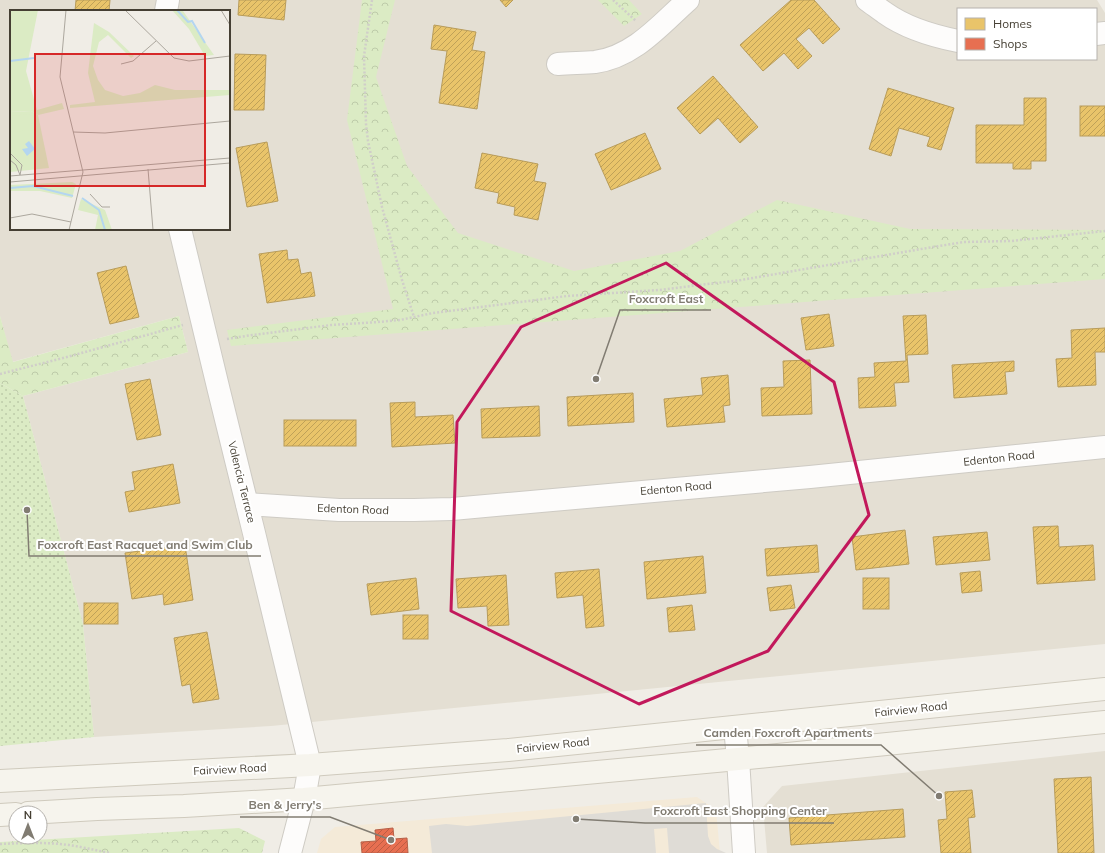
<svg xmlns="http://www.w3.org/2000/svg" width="1105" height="853" font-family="Mulish,sans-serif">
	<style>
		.residential { fill: #e4dfd3; fill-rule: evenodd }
		.commercial { fill: #f4ead8 }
		.green { fill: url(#green-dots) }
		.forest { fill: url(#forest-crowns) }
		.parking { fill: #dfdcd6 }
		.homes { fill: url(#homes-hatch); stroke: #b89c5a }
		.shops { fill: url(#shops-hatch); stroke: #b66148 }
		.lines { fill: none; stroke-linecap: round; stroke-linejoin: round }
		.minor-casing { stroke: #cecbc4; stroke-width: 24 }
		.secondary-casing { stroke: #cfcabd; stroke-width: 24 }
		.path { stroke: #d0cec9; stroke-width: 2.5; stroke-dasharray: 2 2; stroke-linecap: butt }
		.minor { stroke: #fdfcfb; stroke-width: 22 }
		.secondary { stroke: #f6f4ed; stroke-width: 22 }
		.marked { fill: none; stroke: #c2185b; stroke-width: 3; stroke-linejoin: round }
		.labels { text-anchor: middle; stroke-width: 4; stroke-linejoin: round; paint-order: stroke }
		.street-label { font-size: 11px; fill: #453f33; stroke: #fff }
		.inset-river { fill: none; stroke: #b4d6f0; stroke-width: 2 }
		.inset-road { fill: none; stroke: #aca79e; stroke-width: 1 }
		.view { fill: #d62828; fill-opacity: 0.15; stroke: #d62828; stroke-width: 2 }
		.inset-edge { fill: none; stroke: #453f33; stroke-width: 2 }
		.leader { fill: none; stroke: #817c72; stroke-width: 1.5 }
		.callout-dot { fill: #817c72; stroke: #fff; stroke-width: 1.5 }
		.callout-label { font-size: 12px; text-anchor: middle; font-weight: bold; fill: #817c72; stroke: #fff; stroke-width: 4; stroke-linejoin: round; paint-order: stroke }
	</style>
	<defs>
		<pattern id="green-dots" width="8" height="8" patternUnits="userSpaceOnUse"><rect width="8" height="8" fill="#dbebc4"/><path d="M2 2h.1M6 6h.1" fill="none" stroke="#bdcba9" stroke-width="1.8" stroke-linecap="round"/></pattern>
		<pattern id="forest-crowns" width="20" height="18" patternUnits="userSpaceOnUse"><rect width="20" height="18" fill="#dbebc4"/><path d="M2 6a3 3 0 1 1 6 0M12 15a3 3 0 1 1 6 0" fill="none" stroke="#bdcba9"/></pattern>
		<pattern id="homes-hatch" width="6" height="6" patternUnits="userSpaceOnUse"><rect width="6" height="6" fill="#e9c46a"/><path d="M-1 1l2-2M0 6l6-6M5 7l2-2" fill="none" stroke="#bfa158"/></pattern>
		<pattern id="shops-hatch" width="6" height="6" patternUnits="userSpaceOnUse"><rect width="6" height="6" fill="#e76f51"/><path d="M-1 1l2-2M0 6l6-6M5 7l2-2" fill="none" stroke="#bd5d44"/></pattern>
	</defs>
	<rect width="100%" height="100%" fill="#f0ede6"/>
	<g class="residential">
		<path d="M0,0H1097L1105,13V644L271,726L94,737L83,624L23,396L188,352L179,316L12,362L0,316ZM958,9H1096V59H958ZM11,11H229V229H11Z"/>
		<path d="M1105,751V853H767L763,807L782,786Z"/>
	</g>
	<path class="commercial" d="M697,797L716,810L720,853H317L321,839L335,827Z"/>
	<path class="green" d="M0,383L23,396L83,624L94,737L0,746Z"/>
	<g class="forest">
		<path d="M362,0H395L376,77L407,166L458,233L574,271L680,251L777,200L910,229L1105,230V279L231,346L227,330L393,309L347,120Z"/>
		<path d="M598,0H629L642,14L624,26Z"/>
		<path d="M0,316L13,362L179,316L188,352L23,396L0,383Z"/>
		<path d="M239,828L265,841L262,853H0V842Z"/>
	</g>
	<path class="parking" d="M706,803L708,836L711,844L717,849L726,853H669L667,828L654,829L656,853H432L429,826L446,824L467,826Z"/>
	<g class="homes">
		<path d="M76,0H110L109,11H75Z"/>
		<path d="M239,0H286L284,20L238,15Z"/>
		<path d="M500,0H513L506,7Z"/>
		<path d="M791,0H814L840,29L823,44L809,28L796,39L812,56L798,69L784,53L763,71L740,45Z"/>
		<path d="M434,25L476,32L472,50L485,52L477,109L439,103L447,51L431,49Z"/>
		<path d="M235,54L266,55L264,110H234Z"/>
		<path d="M713,76L758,127L740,143L718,118L700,134L677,108Z"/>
		<path d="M888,88L954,108L941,150L927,146L930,137L899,128L891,156L869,149Z"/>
		<path d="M1024,98H1046V161H1031V169H1013V163H976V125H1024Z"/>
		<rect x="1080" y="106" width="25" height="30"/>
		<path d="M645,133L661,169L611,190L595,154Z"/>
		<path d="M267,142L278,201L247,207L236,148Z"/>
		<path d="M482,153L538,164L534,181L546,183L538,220L514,215L515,207L497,203L499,193L475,188Z"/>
		<path d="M287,250L288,260L298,259L301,274L311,272L315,296L267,303L259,254Z"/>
		<path d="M126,266L139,317L110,324L97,273Z"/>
		<path d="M829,314L834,346L806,350L801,318Z"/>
		<path d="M926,315L928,354L907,355L909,382L894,383L896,406L859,408L858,378L875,377L874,363L906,361L903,316Z"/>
		<path d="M1105,328V352H1095L1096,385L1058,387L1056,359L1072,358L1071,330Z"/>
		<path d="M810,360L812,414L762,416L761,388L784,387L783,361Z"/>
		<path d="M1014,361V371L1005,372L1007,394L954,398L952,365Z"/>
		<path d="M728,375L730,405L723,406L725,422L667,427L664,399L703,395L701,378Z"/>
		<path d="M150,379L161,435L137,440L125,384Z"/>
		<path d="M633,393L634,422L568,426L567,397Z"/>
		<path d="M415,402V417L453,415L455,443L392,447L390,403Z"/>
		<path d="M539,406L540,436L482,438L481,409Z"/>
		<rect x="284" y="420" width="72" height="26"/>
		<path d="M173,464L180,503L129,512L125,492L135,490L132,472Z"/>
		<path d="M1058,526L1059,547L1093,545L1095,580L1037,584L1033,527Z"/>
		<path d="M905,530L909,564L856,570L852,537Z"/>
		<path d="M987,532L990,560L936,565L933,537Z"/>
		<path d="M185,545L193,600L164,605L163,594L132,599L125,553Z"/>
		<path d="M817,545L819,572L767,576L765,549Z"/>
		<path d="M703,556L706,593L647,599L644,562Z"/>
		<path d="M599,569L604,626L586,628L583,595L557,598L555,573Z"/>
		<path d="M980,571L982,591L962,593L960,573Z"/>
		<path d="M506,575L509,625L488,626L487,606L458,608L456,579Z"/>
		<path d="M416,578L419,609L371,615L367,584Z"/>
		<rect x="863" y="578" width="26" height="31"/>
		<path d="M791,585L795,608L770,611L767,588Z"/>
		<rect x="84" y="603" width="34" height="21"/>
		<path d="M692,605L695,630L669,632L667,608Z"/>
		<rect x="403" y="615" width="25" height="24"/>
		<path d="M207,632L219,699L193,703L190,684L182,686L174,638Z"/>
		<path d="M1091,777L1094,853H1058L1054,779Z"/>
		<path d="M972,790L975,817L968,818L971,853H941L938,820L947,819L945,792Z"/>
		<path d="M903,809L905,837L791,845L789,818Z"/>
	</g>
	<path class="shops" d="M393,828L394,839L407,838L408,853H362L361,842L376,841L375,830Z"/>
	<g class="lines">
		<defs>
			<g id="minor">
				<path d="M867,0C873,4 879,9 885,13C906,28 933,36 958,41"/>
				<path d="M166,11L168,0"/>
				<path d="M1096,34L1105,33"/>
				<path d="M558,64C570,63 583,63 595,62C634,57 661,24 688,0"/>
				<path d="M180,229L219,391L254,533L310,765L304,799L290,853"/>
				<path d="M247,504L339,510H414L452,509L810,477L1105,447"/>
				<path d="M735,727L738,759L744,853"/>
			</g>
			<g id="secondary">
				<path d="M0,781L310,765L508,750L1105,689"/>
				<path d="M28,813L97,809L184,806L304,799L738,759L1105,722"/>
				<path d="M0,815L16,814"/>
			</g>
		</defs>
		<use href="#minor" class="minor-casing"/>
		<use href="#secondary" class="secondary-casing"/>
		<g class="path">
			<path d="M372,0L364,56L366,124L368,141L382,207L402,280L414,317"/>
			<path d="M613,0L636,21"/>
			<path d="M227,339L252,335L331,325L378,322L400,320L433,313L567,296L659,290L741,280L933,247L964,242L1011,241L1105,231"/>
			<path d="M0,374L67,357L183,325"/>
			<path d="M0,844C23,843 46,842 69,845C82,847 95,850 109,853"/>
		</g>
		<use href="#minor" class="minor"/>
		<use href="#secondary" class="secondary"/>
	</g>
	<path class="marked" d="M666,263L834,382L869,515L768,651L639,704L451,611L457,422L521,327Z"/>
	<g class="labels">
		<g class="street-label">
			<text transform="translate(999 458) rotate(-6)" y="4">Edenton Road</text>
			<text transform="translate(242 482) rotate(76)" y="4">Valencia Terrace</text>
			<text transform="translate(676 488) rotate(-5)" y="4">Edenton Road</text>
			<text transform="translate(353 509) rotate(2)" y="4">Edenton Road</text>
			<text transform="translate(911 709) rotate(-6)" y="4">Fairview Road</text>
			<text transform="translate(553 745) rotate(-6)" y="4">Fairview Road</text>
			<text transform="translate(230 769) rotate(-3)" y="4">Fairview Road</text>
		</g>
	</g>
	<g transform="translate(10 10)">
		<rect width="220" height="220" fill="#f0ede6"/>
		<path d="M21,101L28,105L39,158L0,162V102Z" fill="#dbebc4"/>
		<path d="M0,0H28L16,61L27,100L52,93L54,99L28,105L21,101L0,102ZM162,0L173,1L204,45L195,46L179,19ZM84,13L99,22L124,46L121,48L98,25L89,32L83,56L88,70L95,80L113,86L130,83L145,75L165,80H220V85L60,98V95L85,92L78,63ZM62,172L66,174L62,188L30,181H0V175ZM71,189L95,200L102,220H85L88,205L68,200Z" fill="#dbebc4"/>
		<path d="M20,104L22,120L0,122V106Z" fill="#dbebc4"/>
		<path d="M19,131L25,139L17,146L12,139L18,138L15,134Z" fill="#b4d6f0"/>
		<path class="inset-river" d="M167,0L178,12L182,11L195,33M0,51L24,48M0,178L23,176L63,186M72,188L89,200L95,220"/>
		<path class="inset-road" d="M56,0L50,67L73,162L59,220M115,0L164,48L179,51L220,46M211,0L220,15M111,54L123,51L146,31M63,122L95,123L220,111M0,143L12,155L10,165M0,150L6,155L10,165M138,159L143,220M0,166L220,148M0,172L220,153M80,184L92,197H100M0,208L22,204L61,212"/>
		<path class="view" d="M25,44H195V176H25Z"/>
		<rect width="220" height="220" class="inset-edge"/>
	</g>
	<path class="leader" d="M596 379L620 310H711M27 510L29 556H261M939 796L881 745H696M391 840L330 817H240M576 819L645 823H834"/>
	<g class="callout-dot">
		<circle cx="596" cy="379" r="4"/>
		<circle cx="27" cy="510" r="4"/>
		<circle cx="939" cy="796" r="4"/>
		<circle cx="391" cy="840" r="4"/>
		<circle cx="576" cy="819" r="4"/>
	</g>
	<g class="callout-label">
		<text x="666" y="303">Foxcroft East</text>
		<text x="145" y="549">Foxcroft East Racquet and Swim Club</text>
		<text x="788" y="737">Camden Foxcroft Apartments</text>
		<text x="285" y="809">Ben &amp; Jerry's</text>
		<text x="740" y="815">Foxcroft East Shopping Center</text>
	</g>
	<rect x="957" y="8" width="140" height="52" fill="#ffffff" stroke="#b5b2ad"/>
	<rect x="965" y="18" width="20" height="12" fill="#e9c46a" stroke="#b5b2ad"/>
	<text x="993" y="28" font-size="12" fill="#453f33">Homes</text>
	<rect x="965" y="38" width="20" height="12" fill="#e76f51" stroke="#b5b2ad"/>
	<text x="993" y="48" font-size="12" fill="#453f33">Shops</text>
	<g transform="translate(28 825)"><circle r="19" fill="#ffffff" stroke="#b5b2ad"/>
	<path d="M0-3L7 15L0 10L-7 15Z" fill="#817c72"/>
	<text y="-6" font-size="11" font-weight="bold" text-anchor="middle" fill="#453f33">N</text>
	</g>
</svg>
